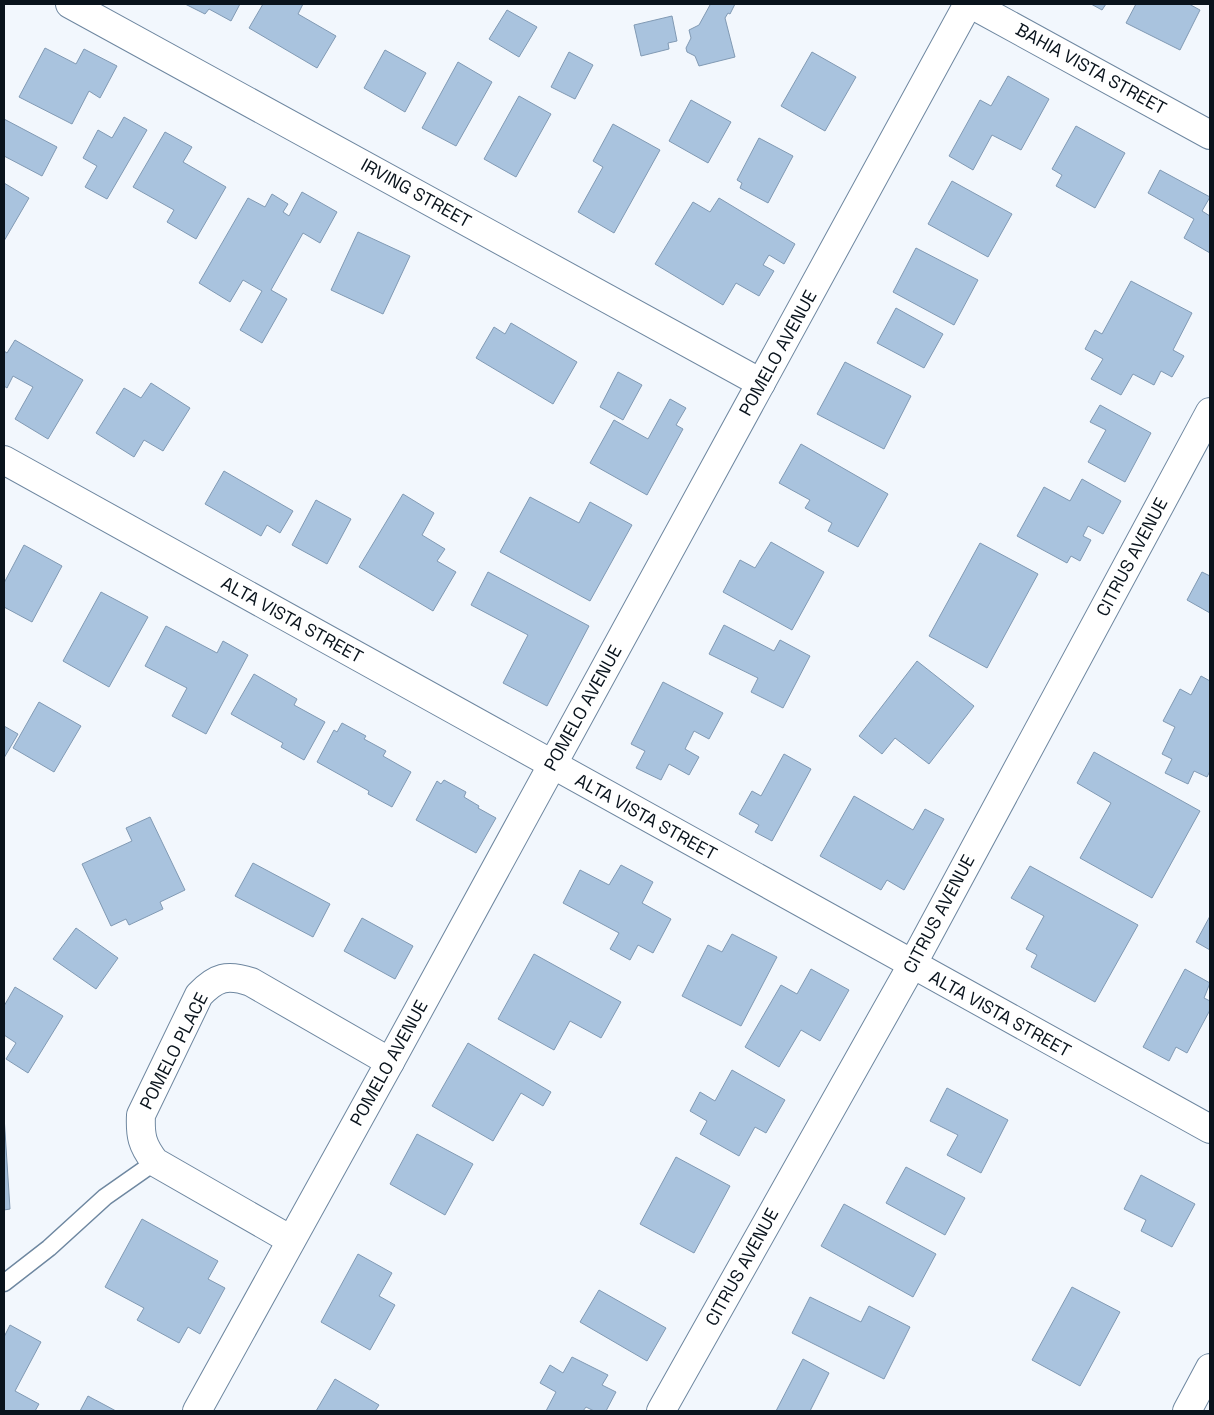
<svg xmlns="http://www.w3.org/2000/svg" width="1214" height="1415" font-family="'Space Grotesk',sans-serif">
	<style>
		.building { fill: #a9c3de; stroke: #819ab4 }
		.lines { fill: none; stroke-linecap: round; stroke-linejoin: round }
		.service-casing { stroke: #6e87a0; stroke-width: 19 }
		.minor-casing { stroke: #6e87a0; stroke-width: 30 }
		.tertiary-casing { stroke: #6e87a0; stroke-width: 30 }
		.service { stroke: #fff; stroke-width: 16 }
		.minor { stroke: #fff; stroke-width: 28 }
		.tertiary { stroke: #fff; stroke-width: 28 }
		.labels { text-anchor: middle; stroke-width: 4.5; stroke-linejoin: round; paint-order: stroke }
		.street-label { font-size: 18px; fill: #09131c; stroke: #fff }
	</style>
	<rect width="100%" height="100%" fill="#f2f7fd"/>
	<g class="building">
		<path d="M185,4H240L231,21L209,9L205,14Z"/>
		<path d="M263,4H303L298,14L336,36L317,68L249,28Z"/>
		<path d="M709,4H735L730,14L728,13L725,18L735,57L699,66L695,56L687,52L686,48L691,38L689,30L699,25L710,5Z"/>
		<path d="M1091,4H1106L1102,10Z"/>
		<path d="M1136,4H1189L1200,10L1180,50L1126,23Z"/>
		<path d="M507,10L537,27L519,57L489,39Z"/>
		<path d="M672,16L677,41L668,43L669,49L641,56L634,25Z"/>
		<path d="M45,48L76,64L84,49L117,66L100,98L89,91L72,124L19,97Z"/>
		<path d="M385,50L426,73L405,112L364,88Z"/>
		<path d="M569,52L593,65L575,99L551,87Z"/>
		<path d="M812,52L856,77L825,131L781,106Z"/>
		<path d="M458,62L492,82L456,146L422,128Z"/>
		<path d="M1008,76L1049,99L1021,150L992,135L973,170L949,156L980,100L991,106Z"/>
		<path d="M519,96L551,114L516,177L484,159Z"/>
		<path d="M691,100L731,122L708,163L669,141Z"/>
		<path d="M124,117L147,130L107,199L85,187L97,166L83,158L98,130L112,138Z"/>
		<path d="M4,119L57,147L42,176L4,156Z"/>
		<path d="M613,124L660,150L614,233L578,212L603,167L593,161Z"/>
		<path d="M1076,126L1125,153L1095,208L1056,186L1062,175L1052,169Z"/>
		<path d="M165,132L192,147L183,162L226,187L196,239L167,222L174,210L133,187Z"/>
		<path d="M759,138L793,156L768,203L740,188L742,183L737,180Z"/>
		<path d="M1160,170L1210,197L1202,211L1210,216V253L1184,238L1194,219L1148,193Z"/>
		<path d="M952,181L1012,214L988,257L928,224Z"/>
		<path d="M4,183L29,198L4,241Z"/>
		<path d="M302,192L337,212L320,243L303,233L271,290L287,299L262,343L240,330L262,291L243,280L230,302L199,283L248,198L265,207L272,194L288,204L283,212L289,216Z"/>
		<path d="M719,198L795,244L784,264L769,255L763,265L774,271L759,296L736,283L723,305L655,264L693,202L710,212Z"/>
		<path d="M358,232L410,256L383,314L331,290Z"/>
		<path d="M916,248L978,280L954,325L893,292Z"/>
		<path d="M1131,281L1192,313L1173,350L1184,356L1172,377L1161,371L1154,385L1133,374L1121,395L1091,379L1103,359L1085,349L1095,330L1102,334Z"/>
		<path d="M896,308L943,334L924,368L877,343Z"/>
		<path d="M511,323L577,362L553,404L476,358L494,327L505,334Z"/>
		<path d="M15,340L83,380L48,439L15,419L33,387L13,376L7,388L4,386V351L7,353Z"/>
		<path d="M845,362L911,396L884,449L817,414Z"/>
		<path d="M618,372L642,385L623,420L600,407Z"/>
		<path d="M151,383L190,408L163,451L144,440L134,457L96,433L124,388L141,398Z"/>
		<path d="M670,399L686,408L676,425L683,429L647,495L590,463L614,420L648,439Z"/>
		<path d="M1100,405L1151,433L1125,482L1088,462L1106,430L1090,422Z"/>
		<path d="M801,444L888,494L858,547L828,531L832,523L805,508L810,500L779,483Z"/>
		<path d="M224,471L293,511L280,533L267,525L261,536L205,504Z"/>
		<path d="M1082,479L1121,501L1103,534L1088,526L1083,536L1091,540L1080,561L1071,556L1067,563L1017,536L1044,487L1070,501Z"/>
		<path d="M403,494L434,513L422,535L445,549L437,561L456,572L433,611L359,567Z"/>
		<path d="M530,497L579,523L590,502L632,525L590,601L500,552Z"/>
		<path d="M316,500L351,519L327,564L292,545Z"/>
		<path d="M771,542L824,572L792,630L723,592L740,560L755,568Z"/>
		<path d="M980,543L1038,574L987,668L929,636Z"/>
		<path d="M24,545L62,566L32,622L4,607V583Z"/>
		<path d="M488,572L589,626L547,706L503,683L528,635L471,605Z"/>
		<path d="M1202,572L1210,576V613L1187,600Z"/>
		<path d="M101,592L148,617L109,687L63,661Z"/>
		<path d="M724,625L774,651L780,640L810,656L783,708L751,692L758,678L709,654Z"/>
		<path d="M166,626L217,653L223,641L248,655L206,734L172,716L187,688L145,666Z"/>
		<path d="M917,661L974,706L929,764L895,738L882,754L859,736Z"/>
		<path d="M254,674L297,699L294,705L325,722L304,760L281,747L283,743L231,714Z"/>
		<path d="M1201,676L1210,681V771L1207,777L1194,771L1188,784L1165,773L1172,759L1162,754L1175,727L1163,721L1180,689L1191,695Z"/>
		<path d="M663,682L723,713L709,739L694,731L685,749L699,757L689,775L669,764L661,780L636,768L645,751L631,744Z"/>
		<path d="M39,702L81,726L54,772L13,748Z"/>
		<path d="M342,723L366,736L364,739L386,751L383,756L411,772L392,807L368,794L369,791L317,762L334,730L337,732Z"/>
		<path d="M4,726L18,734L4,758Z"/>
		<path d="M1094,752L1200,811L1152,898L1080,858L1111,803L1077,783Z"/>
		<path d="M784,754L811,769L772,841L755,832L759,825L739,814L752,791L761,796Z"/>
		<path d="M444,780L466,792L464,797L479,806L478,808L496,818L476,853L416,820L437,781L441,784Z"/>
		<path d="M854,796L913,830L925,809L944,819L904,890L887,880L881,890L820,856Z"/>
		<path d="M150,817L185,890L160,902L163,909L129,925L126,919L111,926L82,864L132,841L126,828Z"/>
		<path d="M253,863L330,904L313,937L235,896Z"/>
		<path d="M621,865L653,882L642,903L671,919L653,953L638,945L630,960L610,949L619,933L563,903L580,870L609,885Z"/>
		<path d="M1030,866L1138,925L1095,1002L1031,967L1037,955L1026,949L1044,916L1011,898Z"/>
		<path d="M1210,916V950L1196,942Z"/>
		<path d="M362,918L413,946L395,979L344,951Z"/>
		<path d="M76,928L118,958L96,989L53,959Z"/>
		<path d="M732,934L777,957L741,1026L682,996L708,945L722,952Z"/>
		<path d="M534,954L621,1002L601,1038L570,1021L554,1050L498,1019Z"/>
		<path d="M811,969L849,990L820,1041L801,1030L779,1067L745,1047L781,985L797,994Z"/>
		<path d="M1185,969L1210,983L1204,998L1210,1001V1010L1187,1053L1176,1047L1169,1061L1143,1047Z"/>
		<path d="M15,987L63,1016L28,1073L6,1059L16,1043L4,1035V1006Z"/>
		<path d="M468,1043L551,1092L543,1106L521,1093L493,1141L432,1106Z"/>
		<path d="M732,1070L785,1100L766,1133L755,1127L739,1156L700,1134L707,1121L690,1111L700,1092L715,1101Z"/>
		<path d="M947,1088L1008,1120L981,1173L947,1155L958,1135L930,1121Z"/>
		<path d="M4,1116L10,1209L4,1210Z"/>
		<path d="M417,1134L473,1164L445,1215L390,1184Z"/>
		<path d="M676,1157L730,1186L694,1253L640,1224Z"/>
		<path d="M906,1167L965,1198L945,1235L886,1203Z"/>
		<path d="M1141,1175L1195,1204L1172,1247L1141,1231L1146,1220L1124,1209Z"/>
		<path d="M844,1204L936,1254L913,1297L821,1246Z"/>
		<path d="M142,1219L218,1261L208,1279L225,1288L200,1334L188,1327L179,1343L137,1320L144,1308L105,1287Z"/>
		<path d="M358,1254L392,1273L379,1296L395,1305L370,1350L321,1322Z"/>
		<path d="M1072,1287L1120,1312L1080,1386L1032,1360Z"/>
		<path d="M599,1290L666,1328L647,1361L580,1322Z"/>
		<path d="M810,1297L861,1322L869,1306L910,1327L884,1379L792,1333Z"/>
		<path d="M10,1325L41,1342L15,1391L39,1404L35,1411H4V1337Z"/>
		<path d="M572,1357L608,1375L602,1385L616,1392L606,1411H594L586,1407L583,1411H546L556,1392L540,1383L550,1365L563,1373Z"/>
		<path d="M803,1359L829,1373L810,1411H776Z"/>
		<path d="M335,1379L379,1405L375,1411H316Z"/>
		<path d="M88,1396L116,1411H80Z"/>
	</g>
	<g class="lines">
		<defs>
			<path id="service" d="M4,1283L49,1248L105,1197L155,1162"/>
			<g id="minor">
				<path d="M70,4L761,383"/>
				<path d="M4,460L1210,1129"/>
				<path d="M291,1240L155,1162C142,1145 140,1136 141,1115L199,995C216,977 227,974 251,982L390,1062"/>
				<path d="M197,1411L390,1062L968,4"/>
				<path d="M661,1411L912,965L1210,412"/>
			</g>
			<g id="tertiary">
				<path d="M971,4L1210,135"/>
				<path d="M1187,1411L1210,1368"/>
			</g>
		</defs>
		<use href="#service" class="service-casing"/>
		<use href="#minor" class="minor-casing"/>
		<use href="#tertiary" class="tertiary-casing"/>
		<use href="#service" class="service"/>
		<use href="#minor" class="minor"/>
		<use href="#tertiary" class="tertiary"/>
	</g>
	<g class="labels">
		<g class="street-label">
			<text transform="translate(1091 69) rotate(29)" y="6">BAHIA VISTA STREET</text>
			<text transform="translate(416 193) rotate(29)" y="6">IRVING STREET</text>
			<text transform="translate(778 353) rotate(-61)" y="6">POMELO AVENUE</text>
			<text transform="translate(1132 557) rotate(-62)" y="6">CITRUS AVENUE</text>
			<text transform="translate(292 620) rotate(29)" y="6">ALTA VISTA STREET</text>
			<text transform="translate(583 708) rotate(-61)" y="6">POMELO AVENUE</text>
			<text transform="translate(646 817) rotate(29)" y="6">ALTA VISTA STREET</text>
			<text transform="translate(939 914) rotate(-62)" y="6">CITRUS AVENUE</text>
			<text transform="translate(1000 1014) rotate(29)" y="6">ALTA VISTA STREET</text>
			<text transform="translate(174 1051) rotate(-63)" y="6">POMELO PLACE</text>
			<text transform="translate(389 1063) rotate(-61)" y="6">POMELO AVENUE</text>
			<text transform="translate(742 1267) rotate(-61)" y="6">CITRUS AVENUE</text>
		</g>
	</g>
	<rect width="1214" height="1415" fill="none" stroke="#09131c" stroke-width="10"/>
</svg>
